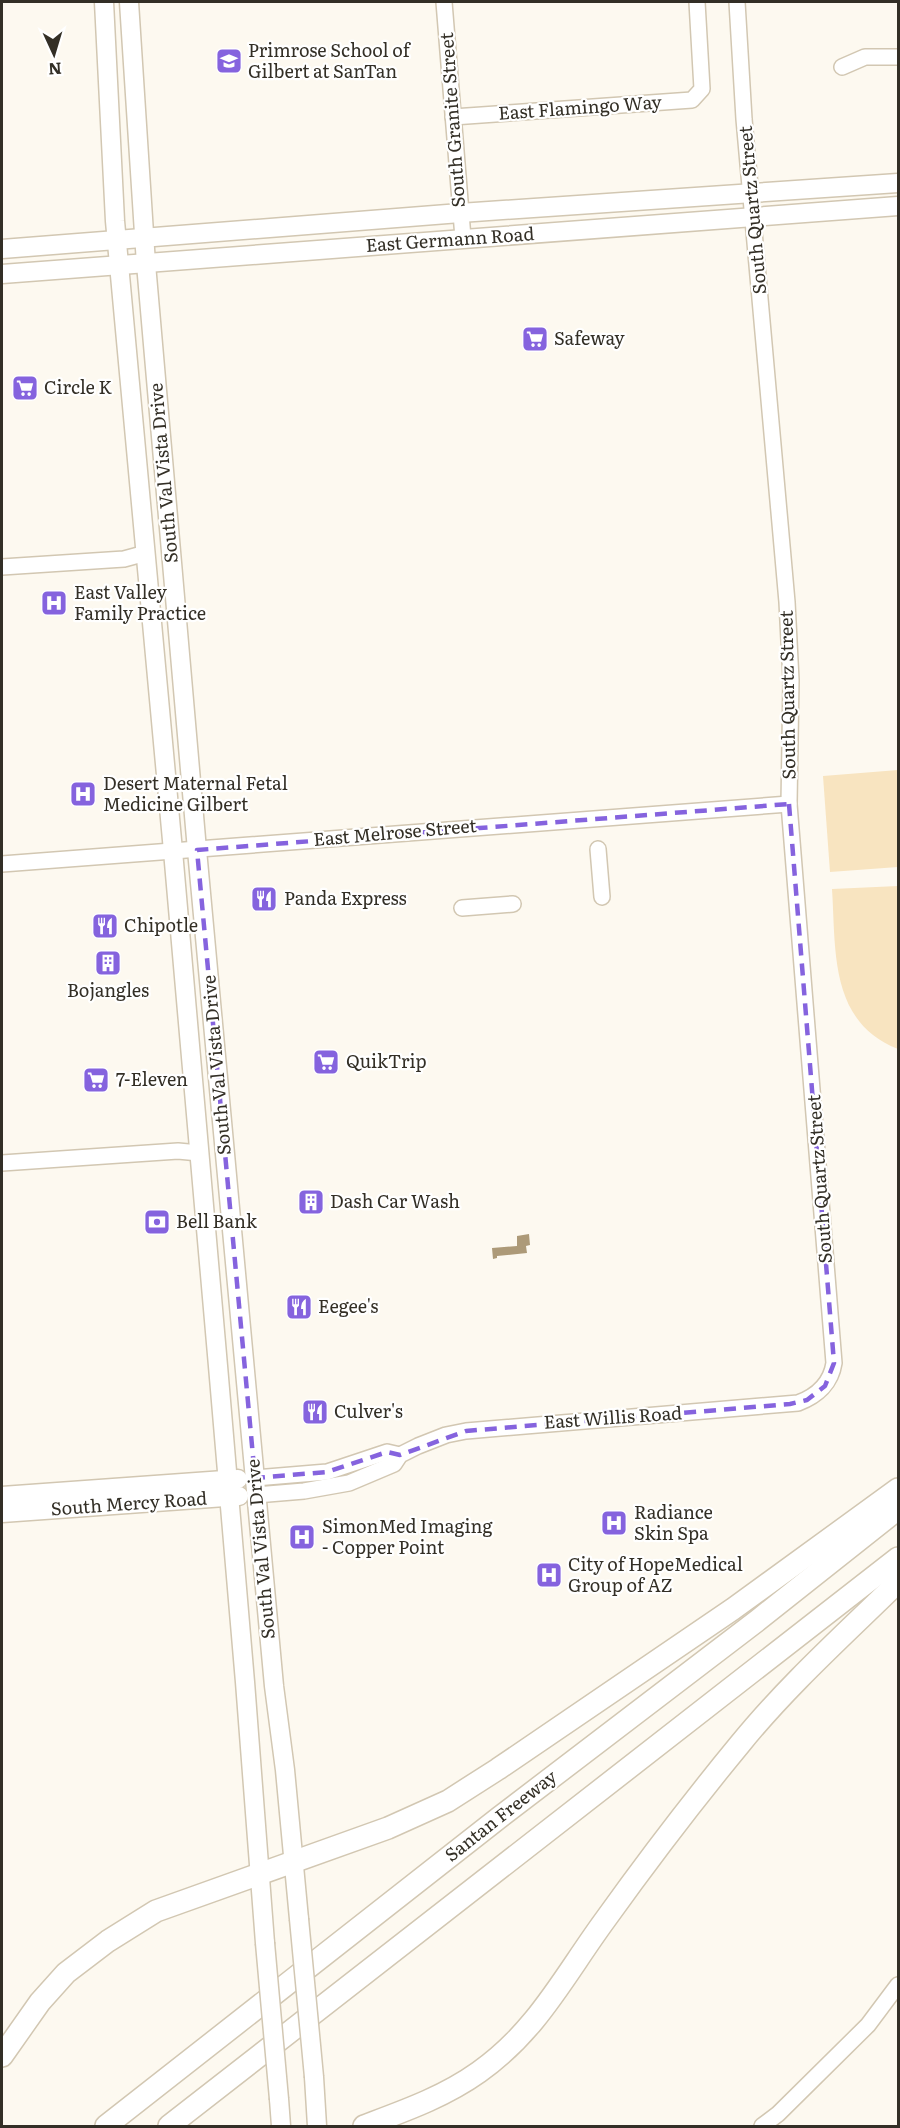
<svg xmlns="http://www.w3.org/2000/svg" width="900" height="2128" font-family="Literata,serif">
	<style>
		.green { fill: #f8e4c0 }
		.water { fill: #ad9a78 }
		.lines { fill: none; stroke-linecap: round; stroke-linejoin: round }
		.minor-casing { stroke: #d2c7b2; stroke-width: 18 }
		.major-casing { stroke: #d2c7b2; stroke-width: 21 }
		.highway-casing { stroke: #d2c7b2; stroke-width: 24 }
		.minor { stroke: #fff; stroke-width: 15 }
		.major { stroke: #fff; stroke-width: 18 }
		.highway { stroke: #fff; stroke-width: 21 }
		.major-bridge-casing { stroke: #d2c7b2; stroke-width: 21; stroke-linecap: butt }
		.major-bridge { stroke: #fff; stroke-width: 18 }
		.marked { fill: none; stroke: #8563de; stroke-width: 4.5; stroke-dasharray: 12 8; stroke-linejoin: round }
		.labels { text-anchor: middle; stroke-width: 4.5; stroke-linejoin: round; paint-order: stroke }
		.poi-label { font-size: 18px; fill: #332f26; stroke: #fff; text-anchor: start }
		.street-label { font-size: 18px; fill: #332f26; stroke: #fff }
	</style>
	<rect width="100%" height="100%" fill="#fdf9f0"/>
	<g class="green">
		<path d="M898,770V867L830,872L823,776Z"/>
		<path d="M898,886V1049C829,1022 836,950 832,889Z"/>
	</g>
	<path class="water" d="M529,1234L530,1245L526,1246L527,1253L497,1256V1258L493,1259L492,1248L517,1246V1236Z"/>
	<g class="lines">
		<defs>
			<g id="minor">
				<path d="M444,2L463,238"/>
				<path d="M842,67L865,57H898"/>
				<path d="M453,117L692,100L702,89L697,2"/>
				<path d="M2,567L124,559L146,553"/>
				<path d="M598,849L602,897"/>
				<path d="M2,864L789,804"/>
				<path d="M462,908L513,904"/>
				<path d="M2,1163L178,1151L199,1153"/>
				<path d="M255,1478L327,1472L387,1452L400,1455"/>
				<path d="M256,1495L304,1491L349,1483L394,1464L400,1455L418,1446L446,1435L466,1431L798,1403C817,1396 831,1383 834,1363L789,804L791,680L787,602L744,119L737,2"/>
				<path d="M762,2126L778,2114L868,2025L898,1985"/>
			</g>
			<g id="major">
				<path d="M104,2L115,221L173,851L218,1366L245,1682L265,1943"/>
				<path d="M129,2L146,264L197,850L274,1686L285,1770L299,1919"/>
				<path d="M2,249L460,213L898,183"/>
				<path d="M2,274L898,206"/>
				<path d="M2,1496L238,1479"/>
				<path d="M2,1513L239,1496"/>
				<path d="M314,2077L317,2126"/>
				<path d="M279,2099L281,2126"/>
			</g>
			<g id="highway">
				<path d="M2,2056L40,2002L66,1973L108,1941L156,1911L388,1828L448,1801L498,1769L733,1609L898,1489"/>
				<path d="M106,2126L500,1817L758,1620L898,1509"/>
				<path d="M169,2126L898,1558"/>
				<path d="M364,2126C404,2111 444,2097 479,2072C537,2031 564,1976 605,1920C648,1860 693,1801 740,1744C788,1685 844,1635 898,1582"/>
			</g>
		</defs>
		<use href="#minor" class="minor-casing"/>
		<use href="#major" class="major-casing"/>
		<use href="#highway" class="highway-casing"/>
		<use href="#minor" class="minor"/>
		<use href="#major" class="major"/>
		<use href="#highway" class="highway"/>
		<defs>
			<g id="major-bridge">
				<path d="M299,1919L314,2077"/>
				<path d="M265,1943L279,2099"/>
			</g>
		</defs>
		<use href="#major-bridge" class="major-bridge-casing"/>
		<use href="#major-bridge" class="major-bridge"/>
	</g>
	<path class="marked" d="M789,804L834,1363L825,1386L807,1400L790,1404L466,1431L400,1455L387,1452L327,1472L255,1478L197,850Z"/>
	<defs>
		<symbol id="school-square" viewBox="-11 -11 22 22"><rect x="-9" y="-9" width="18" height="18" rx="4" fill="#8563de" stroke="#fff"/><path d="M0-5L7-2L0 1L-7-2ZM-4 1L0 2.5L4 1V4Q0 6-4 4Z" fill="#fff"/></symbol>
		<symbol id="supermarket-square" viewBox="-11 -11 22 22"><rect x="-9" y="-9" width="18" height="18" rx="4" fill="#8563de" stroke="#fff"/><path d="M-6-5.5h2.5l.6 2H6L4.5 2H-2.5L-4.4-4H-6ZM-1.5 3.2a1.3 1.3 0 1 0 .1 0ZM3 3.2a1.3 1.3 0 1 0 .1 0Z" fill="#fff"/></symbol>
		<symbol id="hospital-square" viewBox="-11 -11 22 22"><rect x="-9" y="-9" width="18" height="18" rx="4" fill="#8563de" stroke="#fff"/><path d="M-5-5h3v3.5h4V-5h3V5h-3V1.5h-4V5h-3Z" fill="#fff"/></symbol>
		<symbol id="restaurant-square" viewBox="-11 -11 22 22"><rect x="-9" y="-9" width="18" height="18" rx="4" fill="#8563de" stroke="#fff"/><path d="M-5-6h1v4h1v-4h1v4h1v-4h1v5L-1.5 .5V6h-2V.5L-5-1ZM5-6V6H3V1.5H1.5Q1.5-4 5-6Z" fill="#fff"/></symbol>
		<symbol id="building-square" viewBox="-11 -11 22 22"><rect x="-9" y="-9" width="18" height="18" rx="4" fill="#8563de" stroke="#fff"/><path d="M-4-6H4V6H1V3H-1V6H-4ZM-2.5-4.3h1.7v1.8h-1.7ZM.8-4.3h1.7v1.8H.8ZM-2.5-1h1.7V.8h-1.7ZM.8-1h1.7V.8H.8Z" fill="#fff"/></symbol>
		<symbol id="bank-square" viewBox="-11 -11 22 22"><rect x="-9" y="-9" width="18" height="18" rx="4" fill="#8563de" stroke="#fff"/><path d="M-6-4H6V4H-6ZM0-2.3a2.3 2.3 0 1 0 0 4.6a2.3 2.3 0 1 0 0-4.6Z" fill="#fff"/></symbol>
	</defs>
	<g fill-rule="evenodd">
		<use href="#school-square" x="214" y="46" width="30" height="30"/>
		<use href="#supermarket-square" x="520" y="324" width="30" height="30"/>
		<use href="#supermarket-square" x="10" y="373" width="30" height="30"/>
		<use href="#hospital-square" x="39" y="588" width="30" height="30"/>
		<use href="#hospital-square" x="68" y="779" width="30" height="30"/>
		<use href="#restaurant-square" x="249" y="884" width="30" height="30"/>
		<use href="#restaurant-square" x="90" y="911" width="30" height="30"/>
		<use href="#building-square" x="93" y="948" width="30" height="30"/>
		<use href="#supermarket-square" x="311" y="1047" width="30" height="30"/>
		<use href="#supermarket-square" x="81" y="1065" width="30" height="30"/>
		<use href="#building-square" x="296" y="1187" width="30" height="30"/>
		<use href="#bank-square" x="142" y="1207" width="30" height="30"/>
		<use href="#restaurant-square" x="284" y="1292" width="30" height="30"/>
		<use href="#restaurant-square" x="300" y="1397" width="30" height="30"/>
		<use href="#hospital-square" x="599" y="1508" width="30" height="30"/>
		<use href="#hospital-square" x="287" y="1522" width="30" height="30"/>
		<use href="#hospital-square" x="534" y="1560" width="30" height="30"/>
	</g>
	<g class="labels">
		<g class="poi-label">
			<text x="248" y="57">Primrose School of<tspan x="248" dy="21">Gilbert at SanTan</tspan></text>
			<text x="554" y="345">Safeway</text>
			<text x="44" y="394">Circle K</text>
			<text x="74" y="599">East Valley<tspan x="74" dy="21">Family Practice</tspan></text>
			<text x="103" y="790">Desert Maternal Fetal<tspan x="103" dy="21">Medicine Gilbert</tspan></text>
			<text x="284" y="905">Panda Express</text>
			<text x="124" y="932">Chipotle</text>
			<text x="108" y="997" text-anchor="middle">Bojangles</text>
			<text x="346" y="1068">QuikTrip</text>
			<text x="116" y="1086">7-Eleven</text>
			<text x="330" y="1208">Dash Car Wash</text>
			<text x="176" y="1228">Bell Bank</text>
			<text x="318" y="1313">Eegee's</text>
			<text x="334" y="1418">Culver's</text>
			<text x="634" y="1519">Radiance<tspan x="634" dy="21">Skin Spa</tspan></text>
			<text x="322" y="1533">SimonMed Imaging<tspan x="322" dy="21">- Copper Point</tspan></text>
			<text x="568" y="1571">City of HopeMedical<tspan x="568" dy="21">Group of AZ</tspan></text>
		</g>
		<g class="street-label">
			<text transform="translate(580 108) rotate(-4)" y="6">East Flamingo Way</text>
			<text transform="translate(453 120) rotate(-94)" y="6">South Granite Street</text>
			<text transform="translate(753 210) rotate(-95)" y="6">South Quartz Street</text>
			<text transform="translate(450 240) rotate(-4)" y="6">East Germann Road</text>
			<text transform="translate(164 473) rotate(-95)" y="6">South Val Vista Drive</text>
			<text transform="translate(788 695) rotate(-91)" y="6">South Quartz Street</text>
			<text transform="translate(395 833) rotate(-5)" y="6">East Melrose Street</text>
			<text transform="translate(217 1065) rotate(-95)" y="6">South Val Vista Drive</text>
			<text transform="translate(820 1179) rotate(-94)" y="6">South Quartz Street</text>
			<text transform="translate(613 1418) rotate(-4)" y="6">East Willis Road</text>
			<text transform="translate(129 1504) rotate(-4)" y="6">South Mercy Road</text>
			<text transform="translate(261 1549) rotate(-95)" y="6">South Val Vista Drive</text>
			<text transform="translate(501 1816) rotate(-38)" y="6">Santan Freeway</text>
		</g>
	</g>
	<rect width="900" height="2128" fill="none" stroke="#332f26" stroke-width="6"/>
	<g transform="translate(54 54) rotate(176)" stroke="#ffffff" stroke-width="4.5" paint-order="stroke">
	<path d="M0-4.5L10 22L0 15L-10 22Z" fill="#332f26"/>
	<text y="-9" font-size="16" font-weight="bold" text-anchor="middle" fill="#332f26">N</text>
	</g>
</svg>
